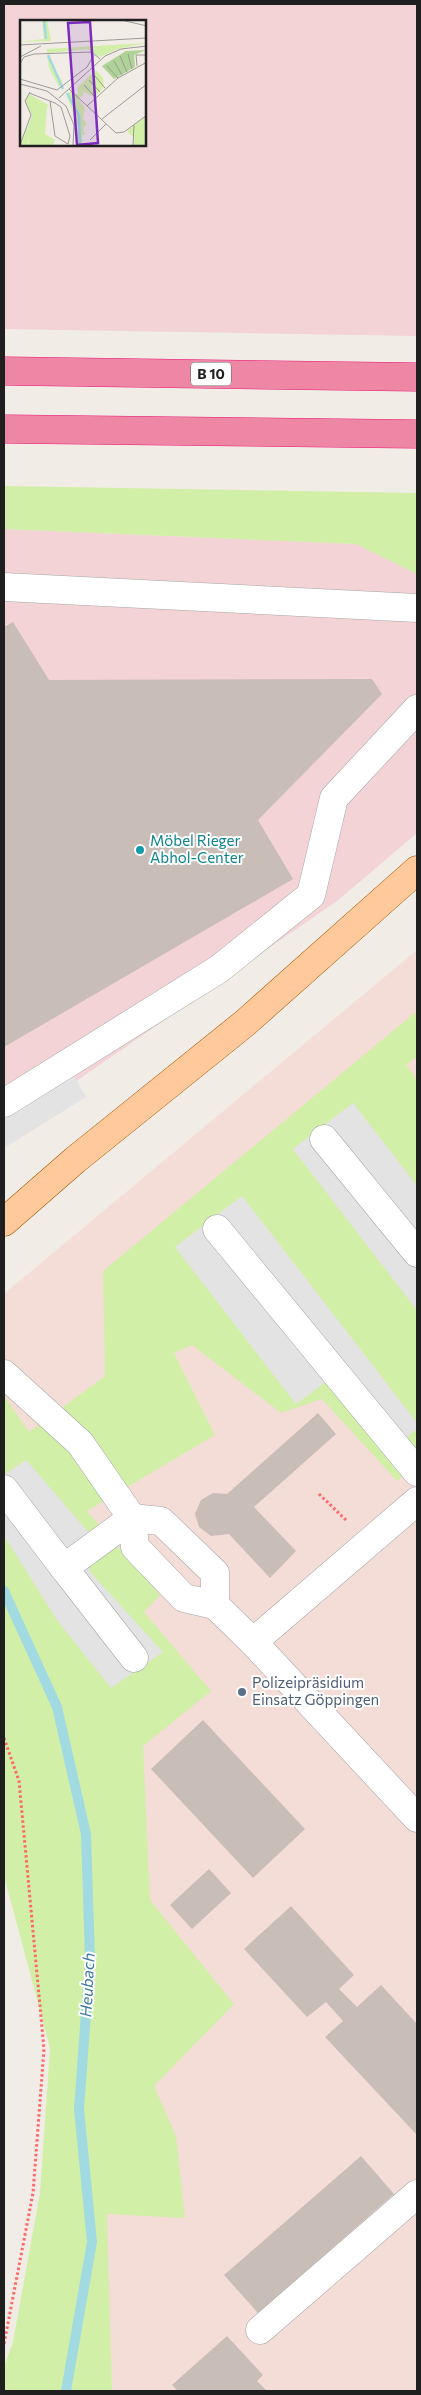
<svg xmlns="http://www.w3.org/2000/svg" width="421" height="2395" font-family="Commissioner,sans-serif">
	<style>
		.commercial { fill: #f3d3d5; fill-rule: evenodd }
		.military { fill: #f4dcd7 }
		.grass { fill: #d2efa7 }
		.parking { fill: #e3e3e3 }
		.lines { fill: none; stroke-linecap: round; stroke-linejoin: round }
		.stream { stroke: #a2dae2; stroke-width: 10 }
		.building { fill: #c9bdb7 }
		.minor-casing { stroke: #a6a6a6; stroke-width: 29 }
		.major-casing { stroke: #9b5700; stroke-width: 29 }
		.highway-casing { stroke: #ea1776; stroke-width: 29 }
		.path { stroke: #ff6868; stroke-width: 3; stroke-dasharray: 2.5 2.5; stroke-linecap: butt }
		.minor { stroke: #fff; stroke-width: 28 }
		.major { stroke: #ffc99c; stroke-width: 28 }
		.highway { stroke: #ee86a5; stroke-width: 28 }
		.culture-dot { fill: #0f9aa8; stroke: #fff; stroke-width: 2 }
		.service-dot { fill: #5c6f8a; stroke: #fff; stroke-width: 2 }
		.labels { text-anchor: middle; stroke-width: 4; stroke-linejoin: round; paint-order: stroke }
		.shield { fill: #fff; stroke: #626262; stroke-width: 1 }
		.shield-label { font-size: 14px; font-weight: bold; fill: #1f1f1f }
		.culture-label { font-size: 15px; fill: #0d838f; stroke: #fff; text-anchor: start }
		.service-label { font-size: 15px; fill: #4e5e75; stroke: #fff; text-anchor: start }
		.water-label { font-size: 16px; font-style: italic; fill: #3c789f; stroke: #fff }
		.inset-river { fill: none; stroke: #a2dae2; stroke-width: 2.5 }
		.inset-road { fill: none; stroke: #9d9a96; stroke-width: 1 }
		.view { fill: #7b2cbf; fill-opacity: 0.15; stroke: #7b2cbf; stroke-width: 2.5 }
		.inset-edge { fill: none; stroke: #1f1f1f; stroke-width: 2.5 }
	</style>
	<rect width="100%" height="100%" fill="#f1ece5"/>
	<g class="commercial">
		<path d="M4,4H417V336L4,329ZM21,21H145V145H21Z"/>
		<path d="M4,529L357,544L417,574V833L337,901L4,1131Z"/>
	</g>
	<path class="military" d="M417,950V2391H112L103,2104L4,1561V1294Z"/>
	<g class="grass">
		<path d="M4,486L417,493V574L356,544L4,529Z"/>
		<path d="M417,1011V1057L406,1065L417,1079V1186L353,1103L293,1149L417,1310V1423L242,1196L176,1247L296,1404L336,1374L393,1448L417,1429V1465L397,1481L322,1399L281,1413L192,1345L174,1353L215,1435L87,1511L160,1595L144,1612L211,1691L143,1746L150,1900L234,2004L154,2086L176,2136L185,2218L107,2214L112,2391H4V2367L13,2342L40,2193L50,2048L4,1876V1535L57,1620L162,1652L90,1572L88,1532L26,1460L4,1475V1396L29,1432L105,1376L103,1271Z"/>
	</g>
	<g class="parking">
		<path d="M71,1071L86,1097L4,1148V1115Z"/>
		<path d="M353,1103L417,1186V1310L293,1149Z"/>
		<path d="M242,1196L417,1423V1429L393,1448L336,1374L296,1404L175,1247Z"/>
		<path d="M26,1460L88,1532L90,1572L163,1652L111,1688L57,1620L4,1535V1475Z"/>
	</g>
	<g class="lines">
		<path class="stream" d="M4,1591L57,1707L86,1834L90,1959L79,2109L92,2242L66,2391"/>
	</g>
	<g class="building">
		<path d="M13,622L49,680L372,679L382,694L258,820L293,879L4,1047V627Z"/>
		<path d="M318,1413L336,1434L254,1507L296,1551L270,1578L229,1534L211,1536L199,1527L195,1514L201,1500L213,1493L227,1494Z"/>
		<path d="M203,1720L305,1829L253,1878L151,1769Z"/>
		<path d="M209,1869L231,1893L192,1929L170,1905Z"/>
		<path d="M291,1906L354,1975L339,1989L357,2007L381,1985L417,2024V2135L325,2037L343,2021L326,2002L307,2017L244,1949Z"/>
		<path d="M361,2156L394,2194L258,2313L224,2275Z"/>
		<path d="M227,2336L263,2375L257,2381L267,2391H178L172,2385Z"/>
	</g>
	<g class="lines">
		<defs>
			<g id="minor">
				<path d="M4,587L417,608"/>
				<path d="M4,1103L219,969L311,895L334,798L417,709"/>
				<path d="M324,1139L417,1253"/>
				<path d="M217,1229L417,1472"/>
				<path d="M4,1374L80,1443L132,1518L135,1547L184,1598L215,1605L253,1642L417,1818"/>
				<path d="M4,1489L64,1568L132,1518L161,1521L215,1573V1605"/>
				<path d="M64,1568L134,1658"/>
				<path d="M253,1642L417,1501"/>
				<path d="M260,2330L417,2194"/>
			</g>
			<path id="major" d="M4,1222L75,1160L245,1023L417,870"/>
			<g id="highway">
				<path d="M4,371L417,377"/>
				<path d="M4,429L417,434"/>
			</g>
		</defs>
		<use href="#minor" class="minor-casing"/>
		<use href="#major" class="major-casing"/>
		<use href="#highway" class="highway-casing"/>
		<g class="path">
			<path d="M319,1494L347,1521"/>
			<path d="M4,1738L19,1781L44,2049L33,2193L4,2344"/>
		</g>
		<use href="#minor" class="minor"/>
		<use href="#major" class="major"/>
		<use href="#highway" class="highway"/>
	</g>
	<circle class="culture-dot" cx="140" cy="850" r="5"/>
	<circle class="service-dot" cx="242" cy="1692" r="5"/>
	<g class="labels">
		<rect class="shield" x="191" y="362.5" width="40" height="23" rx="4"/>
		<g class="shield-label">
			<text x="211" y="379">B 10</text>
		</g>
		<g class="culture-label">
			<text x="150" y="846">Möbel Rieger<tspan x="150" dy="17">Abhol-Center</tspan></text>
		</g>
		<g class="service-label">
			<text x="252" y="1688">Polizeipräsidium<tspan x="252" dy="17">Einsatz Göppingen</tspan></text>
		</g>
		<g class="water-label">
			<text transform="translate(87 1985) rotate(-87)" y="6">Heubach</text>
		</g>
	</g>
	<g transform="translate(20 20)">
		<rect width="126" height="126" fill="#f1ece5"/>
		<path d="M22,0H27L31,21L0,22L24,19ZM126,23L97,29L80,37L68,29L27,33V29ZM30,35L32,46L42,61L39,67L29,48L27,36ZM76,50L83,58L84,67L74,77L62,71L64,75L58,79L65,88L63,99L67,104L63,108L65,115H62L63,126H56L58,107L47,76L51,71L55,76L58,73V67ZM9,74L30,86L27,87L25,114L35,120L32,126H9V114L8,126H1L7,107L10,112L8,107L12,95L5,81ZM126,96V126H114V118L107,111Z" fill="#d2efa7"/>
		<path d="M126,30L114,35L115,47L94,59L82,46L106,31Z" fill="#afd396"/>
		<path class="inset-river" d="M24,0L26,19M28,35L43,69M47,73L59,96L60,126"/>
		<path class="inset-road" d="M101,0L127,6M0,25L127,18M108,34L112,49M100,36L107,52M0,37L21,26M94,41L102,55M0,44L4,37L14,34L72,32L80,39M87,46L98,58M117,46L116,35H127M74,55L85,68M0,59L37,70L67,47L74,35M69,60L80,72M0,64L27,71L46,86L54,105L53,126M64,65L75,77M49,69L96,113L104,112L127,95M9,73L35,83L41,87L50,116L48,124L35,116L30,81M39,78L85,36L101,29L127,26M67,86L98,58L127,42M82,99L127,64M70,120L86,104M0,125L11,95L5,81L10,72M113,126L114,105"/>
		<path class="view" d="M70,2L78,123L57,125L48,3Z"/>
		<rect width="126" height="126" class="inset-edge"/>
	</g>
	<rect width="421" height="2395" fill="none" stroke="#1f1f1f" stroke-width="10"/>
</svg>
